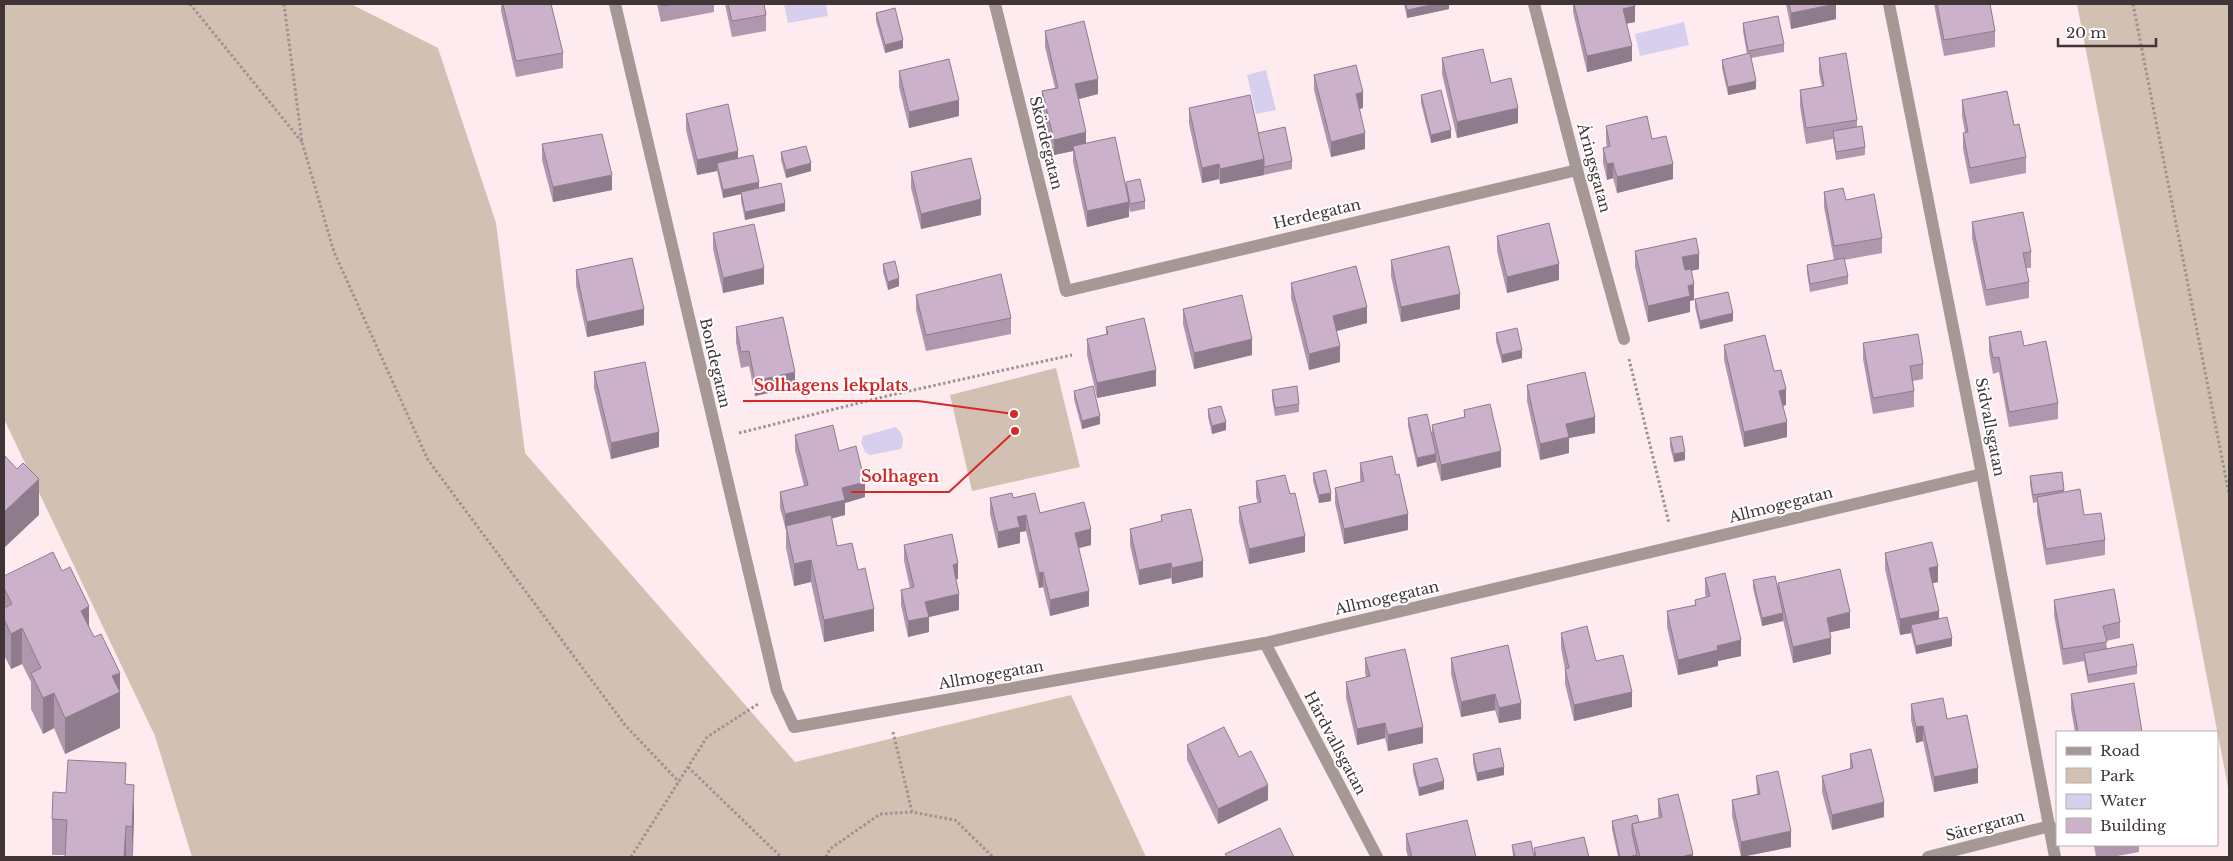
<svg xmlns="http://www.w3.org/2000/svg" width="2233" height="861" font-family="'Libre Baskerville',serif">
	<style>
		.green { fill: #d2c1b2 }
		.water { fill: #d6cfee }
		.lines { fill: none; stroke-linecap: round; stroke-linejoin: round }
		.path { stroke: #9f9093; stroke-width: 3; stroke-dasharray: 2.5 2.5; stroke-linecap: butt }
		.minor { stroke: #a59895; stroke-width: 12 }
		.wall { fill: #af98ad }
		.shaded-wall { fill: #8e7c8d }
		.building { fill: #cbb1c9; stroke: #8e7c8d }
		.labels { text-anchor: middle; stroke-width: 4; stroke-linejoin: round; paint-order: stroke }
		.street-label { font-size: 15px; fill: #403437; stroke: #fff }
		.leader { fill: none; stroke: #d62828; stroke-width: 2 }
		.callout-dot { fill: #d62828; stroke: #fff; stroke-width: 2 }
		.callout-label { font-size: 16px; text-anchor: middle; font-weight: bold; fill: #d62828; stroke: #fff; stroke-width: 4; stroke-linejoin: round; paint-order: stroke }
	</style>
	<rect width="100%" height="100%" fill="#fdebef"/>
	<g class="green">
		<path d="M4,4H351L438,48L496,223L525,453L795,762L1071,695L1146,857H192L155,736L4,419Z"/>
		<path d="M2077,4H2229V792Z"/>
		<path d="M1056,368L1080,467L972,491L950,395Z"/>
	</g>
	<g class="water">
		<path d="M784,4H826L828,16L788,23Z"/>
		<path d="M1684,22L1689,45L1640,56L1635,34Z"/>
		<path d="M1266,70L1276,110L1256,114L1247,75Z"/>
		<path d="M896,427C903,435 905,439 901,449L870,455L865,452L861,441L863,436Z"/>
	</g>
	<g class="lines">
		<g class="path">
			<path d="M190,4L302,142"/>
			<path d="M284,4L302,142L334,252L428,460L625,725L679,782"/>
			<path d="M2133,4L2229,494"/>
			<path d="M1629,359L1669,523"/>
			<path d="M739,433L891,395L1072,355"/>
			<path d="M893,732L912,812"/>
			<path d="M688,767L781,857"/>
			<path d="M631,857L707,737L758,704"/>
			<path d="M826,857L830,849L880,814L912,812L955,820L993,857"/>
		</g>
		<g class="minor">
			<path d="M615,4L777,691L794,727L1265,643L1982,474"/>
			<path d="M995,4L1066,291L1577,170"/>
			<path d="M1534,4L1577,170L1624,339"/>
			<path d="M1889,4L1982,474L2055,857"/>
			<path d="M1265,643L1377,857"/>
			<path d="M1928,857L2050,826"/>
		</g>
	</g>
	<g class="wall">
		<path d="M501,4H551L563,53V68L516,77L501,11Z"/>
		<path d="M657,4H714V12L661,22Z"/>
		<path d="M725,4H764L766,15V31L732,37Z"/>
		<path d="M1404,4H1449V9L1407,18Z"/>
		<path d="M1573,4H1635V22L1626,24L1632,61L1587,72L1573,12Z"/>
		<path d="M1786,4H1836V19L1791,29Z"/>
		<path d="M1934,4H1990L1995,31V47L1944,56Z"/>
		<path d="M876,13L903,48L885,53L876,21Z"/>
		<path d="M1743,23L1784,44V52L1751,58L1756,89L1728,95L1722,68V60L1747,54L1743,31Z"/>
		<path d="M1045,31L1098,94L1079,99L1086,143L1126,187V182L1145,201V209L1130,212L1129,207V217L1087,227L1073,162V151L1054,155L1042,107V91L1055,88L1045,47Z"/>
		<path d="M1442,58L1491,83L1518,123L1457,138L1442,74Z"/>
		<path d="M1819,58L1857,120V127L1865,147V155L1836,160L1833,139L1806,144L1800,106V90L1822,87L1819,73Z"/>
		<path d="M899,71L959,116L909,128L899,87Z"/>
		<path d="M1314,75L1363,108L1359,109L1365,149L1331,157L1314,90Z"/>
		<path d="M1421,95L1451,138L1431,143L1421,103Z"/>
		<path d="M1962,100L2026,157V173L1970,184L1963,149V133H1965L1962,116Z"/>
		<path d="M1189,108L1258,133L1292,161V169L1220,184L1219,179L1202,183L1189,124Z"/>
		<path d="M686,114L738,158L759,188L785,211L745,220L741,200V194L723,198L717,171L697,175L686,130Z"/>
		<path d="M1606,126L1652,139L1673,179L1617,193L1613,178L1607,180L1603,163V148L1607,147L1606,142Z"/>
		<path d="M542,144L612,190L553,202L542,160Z"/>
		<path d="M781,152L811,171L786,178L781,160Z"/>
		<path d="M911,172L981,215L921,229L911,188Z"/>
		<path d="M1824,192L1846,200L1882,238V253L1844,260L1848,276V284L1810,292L1807,273V265L1834,260L1824,207Z"/>
		<path d="M1972,222L2031,252V268H2026L2029,282V298L1986,306L1972,238Z"/>
		<path d="M713,233L764,284L723,293L713,249Z"/>
		<path d="M1497,236L1559,280L1507,293L1497,251Z"/>
		<path d="M1635,251L1699,269L1691,271L1694,300L1690,301V312L1648,322L1635,267Z"/>
		<path d="M1391,260L1460,309L1401,322L1391,276Z"/>
		<path d="M883,264L899,286L888,290L883,272Z"/>
		<path d="M576,270L644,325L587,337L576,286Z"/>
		<path d="M1291,283L1367,323L1336,331L1340,362L1309,370L1291,298Z"/>
		<path d="M916,295L1011,318V334L926,351L916,310Z"/>
		<path d="M1695,299L1733,321L1700,329L1695,307Z"/>
		<path d="M1183,309L1252,355L1194,369L1183,324Z"/>
		<path d="M736,327L795,387L755,396L749,366L741,368L736,343Z"/>
		<path d="M1106,327L1156,386L1097,398L1087,355V339L1106,335Z"/>
		<path d="M1496,333L1522,358L1502,363L1496,341Z"/>
		<path d="M1989,337L2024,346L2058,403V419L2009,427L1999,372L1993,374L1989,352Z"/>
		<path d="M1863,343L1923,364V379L1913,381L1914,391V407L1873,414L1863,359Z"/>
		<path d="M1724,345L1774,371L1786,405L1783,406L1787,437L1744,447L1724,360Z"/>
		<path d="M594,372L659,447L611,459L594,388Z"/>
		<path d="M1527,385L1595,433L1569,438V453L1540,460L1527,401Z"/>
		<path d="M1272,390L1299,404V412L1275,416L1272,398Z"/>
		<path d="M1074,391L1100,424L1082,429L1074,399Z"/>
		<path d="M1208,409L1226,430L1212,434L1208,417Z"/>
		<path d="M1464,410L1501,467L1441,481L1436,462L1417,467L1408,426V418L1432,433V425L1464,417Z"/>
		<path d="M795,435L839,451L865,497L845,503V515L831,519L837,546L858,570L874,631L824,642L811,582L794,586L786,548V530L780,508V492L804,486L795,450Z"/>
		<path d="M1670,438L1685,460L1674,462L1670,447Z"/>
		<path d="M1360,463L1396,475L1408,530L1344,544L1335,503V488L1361,482L1360,479Z"/>
		<path d="M2062,472L2064,492L2105,540V555L2046,565L2037,512V502L2033,503L2030,484V476Z"/>
		<path d="M1313,473L1331,501L1319,503L1313,481Z"/>
		<path d="M1256,481L1290,494L1305,552L1249,564L1239,522V507L1258,503L1256,497Z"/>
		<path d="M990,498H1013L1040,513L1091,545L1079,548L1089,606L1050,616L1043,587L1039,588L1026,531L1020,532V543L998,548L990,514Z"/>
		<path d="M1161,515L1203,577L1172,584L1171,578L1139,585L1130,545V529L1161,522Z"/>
		<path d="M904,545L958,579H956L959,610L929,617V632L908,637L901,605V590L910,588L904,561Z"/>
		<path d="M1885,553L1938,582L1932,583L1939,618L1952,646L1916,654L1911,633L1900,635L1885,569Z"/>
		<path d="M62,571L89,627L120,709V728L65,754L54,728L43,734L31,709V682L22,664L11,669L4,655V576Z"/>
		<path d="M1705,578L1741,656L1718,661V666L1678,675L1667,627V611L1695,605V600L1706,597L1705,594Z"/>
		<path d="M1753,580L1778,591V583L1850,628L1830,632L1831,654L1793,663L1783,620V621L1762,626L1753,588Z"/>
		<path d="M2054,600L2120,622V638L2106,641L2107,649L2137,666V674L2088,683L2084,661L2063,665L2054,615Z"/>
		<path d="M1561,633L1596,661L1632,707L1574,721L1565,684V669L1561,648Z"/>
		<path d="M1508,645L1521,719L1499,723L1495,710L1461,717L1451,674V658Z"/>
		<path d="M1365,658L1423,743L1388,751L1385,738L1357,745L1346,698V682L1366,677L1365,673Z"/>
		<path d="M2071,694L2142,732H2075L2071,709Z"/>
		<path d="M1911,704L1947,719L1978,783L1934,792L1923,741L1916,743L1911,720Z"/>
		<path d="M1187,745L1239,757L1268,800L1218,824L1187,760Z"/>
		<path d="M1473,754L1504,775L1477,781L1473,763Z"/>
		<path d="M1850,754L1884,817L1832,830L1822,792V776L1850,769Z"/>
		<path d="M1413,764L1444,789L1419,796L1413,772Z"/>
		<path d="M1756,776L1791,847L1741,857L1732,816V800L1757,794Z"/>
		<path d="M126,784L134,820L133,857H65V855H52V819L66,793Z"/>
		<path d="M1658,799L1693,857H1618L1612,829V821L1639,822L1659,818L1658,814Z"/>
		<path d="M1406,834L1476,857H1408L1406,850Z"/>
		<path d="M1512,845L1534,856V848L1589,857H1513Z"/>
		<path d="M2094,845H2139V852L2112,857H2096Z"/>
	</g>
	<g class="shaded-wall">
		<path d="M1436,4H1449V9L1407,18V10Z"/>
		<path d="M1836,4V19L1791,29V13Z"/>
		<path d="M1635,6V22L1623,24V9Z"/>
		<path d="M903,40V48L885,53V45Z"/>
		<path d="M1632,46V61L1587,72V56Z"/>
		<path d="M1098,79V94L1075,100V84Z"/>
		<path d="M1756,81V89L1728,95V87Z"/>
		<path d="M1363,92V108L1356,110V94Z"/>
		<path d="M959,100V116L909,128V112Z"/>
		<path d="M1518,108V123L1457,138V122Z"/>
		<path d="M1451,130V138L1431,143V135Z"/>
		<path d="M1086,132V148L1073,146V151L1054,155V140Z"/>
		<path d="M1365,133V149L1331,157V142Z"/>
		<path d="M738,151V166L717,163V171L697,175V160Z"/>
		<path d="M1264,159V175L1220,184V169Z"/>
		<path d="M811,163V171L786,178V170Z"/>
		<path d="M1613,163V178L1607,180V164Z"/>
		<path d="M1219,164V179L1202,183V168Z"/>
		<path d="M1673,164V179L1617,193V177Z"/>
		<path d="M612,175V190L553,202V187Z"/>
		<path d="M759,182V190L723,198V190Z"/>
		<path d="M981,199V215L921,229V214Z"/>
		<path d="M1129,202V217L1087,227V211Z"/>
		<path d="M785,203V211L745,220V212Z"/>
		<path d="M1699,254V269L1682,273V257Z"/>
		<path d="M1559,264V280L1507,293V277Z"/>
		<path d="M764,268V284L723,293V278Z"/>
		<path d="M899,278V286L888,290V282Z"/>
		<path d="M1694,284V300L1690,301V312L1648,322V306L1688,286Z"/>
		<path d="M1460,294V309L1401,322V307Z"/>
		<path d="M1367,307V323L1333,332V316Z"/>
		<path d="M644,309V325L587,337V322Z"/>
		<path d="M1733,313V321L1700,329V321Z"/>
		<path d="M1252,339V355L1194,369V353Z"/>
		<path d="M1340,346V362L1309,370V354Z"/>
		<path d="M1522,350V358L1502,363V355Z"/>
		<path d="M1156,370V386L1097,398V383Z"/>
		<path d="M795,372V387L755,396V381Z"/>
		<path d="M1786,389V405L1779,407V391Z"/>
		<path d="M1100,416V424L1082,429V421Z"/>
		<path d="M1595,417V433L1569,438V453L1540,460V444L1566,424Z"/>
		<path d="M1226,422V430L1212,434V426Z"/>
		<path d="M1787,422V437L1744,447V432Z"/>
		<path d="M659,432V447L611,459V443Z"/>
		<path d="M1501,451V467L1441,481V465Z"/>
		<path d="M1685,452V460L1674,462V454Z"/>
		<path d="M1436,454V462L1417,467V458Z"/>
		<path d="M39,479V515L4,548V512Z"/>
		<path d="M865,482V497L845,503V515L786,529V526L785,530V514L842,488Z"/>
		<path d="M1331,493V501L1319,503V495Z"/>
		<path d="M1408,514V530L1344,544V529Z"/>
		<path d="M1026,515V531L1020,532V543L998,548V532L1017,517Z"/>
		<path d="M1091,529V545L1075,549V533Z"/>
		<path d="M1305,536V552L1249,564V549Z"/>
		<path d="M811,560V582L794,586V564Z"/>
		<path d="M1203,561V577L1172,584V568Z"/>
		<path d="M958,563V579L953,580V565Z"/>
		<path d="M1171,563V578L1139,585V570Z"/>
		<path d="M1938,566V582L1929,584V568Z"/>
		<path d="M1043,572V587L1039,588V573Z"/>
		<path d="M1089,591V606L1050,616V600Z"/>
		<path d="M959,594V610L929,617V632L908,637V621L925,602Z"/>
		<path d="M89,606V642L81,611Z"/>
		<path d="M874,609V631L824,642V620Z"/>
		<path d="M1939,611V626L1911,625V633L1900,635V619Z"/>
		<path d="M1850,612V628L1827,633V618Z"/>
		<path d="M1783,613V621L1762,626V618Z"/>
		<path d="M22,628V664L11,669V634Z"/>
		<path d="M1831,638V654L1793,663V647Z"/>
		<path d="M1952,638V646L1916,654V646Z"/>
		<path d="M1741,640V656L1718,661V666L1678,675V660L1717,646Z"/>
		<path d="M120,673V728L65,754V718L112,676Z"/>
		<path d="M1632,692V707L1574,721V705Z"/>
		<path d="M54,693V728L43,734V698Z"/>
		<path d="M1495,694V710L1461,717V702Z"/>
		<path d="M1521,703V719L1499,723V708Z"/>
		<path d="M1385,723V738L1357,745V729Z"/>
		<path d="M1923,726V741L1916,743V727Z"/>
		<path d="M1423,727V743L1388,751V735Z"/>
		<path d="M1504,767V775L1477,781V773Z"/>
		<path d="M1978,768V783L1934,792V777Z"/>
		<path d="M1444,781V789L1419,796V788Z"/>
		<path d="M134,785V820L132,857V827Z"/>
		<path d="M1268,785V800L1218,824V809Z"/>
		<path d="M1884,802V817L1832,830V815Z"/>
		<path d="M126,826V857H124Z"/>
		<path d="M1791,831V847L1741,857V842Z"/>
		<path d="M1693,854V857H1681Z"/>
		<path d="M1637,855V857H1628Z"/>
	</g>
	<g class="building">
		<path d="M503,4H551L563,53L516,61Z"/>
		<path d="M660,4H675L661,6Z"/>
		<path d="M728,4H764L766,15L732,21Z"/>
		<path d="M1406,4H1436L1407,10Z"/>
		<path d="M1574,4H1635V6L1623,9L1632,46L1587,56Z"/>
		<path d="M1789,4H1836L1791,13Z"/>
		<path d="M1937,4H1990L1995,31L1944,40Z"/>
		<path d="M895,8L903,40L885,45L876,13Z"/>
		<path d="M1778,16L1784,44L1748,51L1743,23Z"/>
		<path d="M1084,21L1098,79L1075,84L1086,132L1054,140L1042,91L1058,88L1045,31Z"/>
		<path d="M1483,49L1491,83L1511,78L1518,108L1457,122L1442,58Z"/>
		<path d="M1750,53L1756,81L1728,87L1722,60Z"/>
		<path d="M1846,53L1857,120L1806,128L1800,90L1824,86L1819,58Z"/>
		<path d="M949,59L959,100L909,112L899,71Z"/>
		<path d="M1356,65L1363,92L1356,94L1365,133L1331,142L1314,75Z"/>
		<path d="M1441,90L1451,130L1431,135L1421,95Z"/>
		<path d="M2007,91L2014,125L2019,124L2026,157L1970,168L1963,133L1968,132L1962,100Z"/>
		<path d="M1250,95L1264,159L1220,169L1219,164L1202,168L1189,108Z"/>
		<path d="M728,104L738,151L697,160L686,114Z"/>
		<path d="M1647,116L1652,139L1666,136L1673,164L1617,177L1613,163L1607,164L1603,148L1610,146L1606,126Z"/>
		<path d="M1862,126L1865,147L1836,152L1833,131Z"/>
		<path d="M1285,127L1292,161L1264,167V159L1258,133Z"/>
		<path d="M602,134L612,175L553,187L542,144Z"/>
		<path d="M1115,137L1129,202L1087,211L1073,146Z"/>
		<path d="M806,146L811,163L786,170L781,152Z"/>
		<path d="M753,155L759,182L723,190L717,163Z"/>
		<path d="M971,158L981,199L921,214L911,172Z"/>
		<path d="M1140,179L1145,201L1130,204L1126,182Z"/>
		<path d="M781,183L785,203L745,212L741,192Z"/>
		<path d="M1843,188L1846,200L1874,194L1882,238L1834,246L1824,192Z"/>
		<path d="M2023,212L2031,252L2023,253L2029,282L1986,290L1972,222Z"/>
		<path d="M1549,223L1559,264L1507,277L1497,236Z"/>
		<path d="M754,224L764,268L723,278L713,233Z"/>
		<path d="M1696,238L1699,254L1682,257L1685,270L1691,269L1694,284L1688,286L1690,296L1648,306L1635,251Z"/>
		<path d="M1449,246L1460,294L1401,307L1391,260Z"/>
		<path d="M632,258L644,309L587,322L576,270Z"/>
		<path d="M1844,258L1848,276L1810,284L1807,265Z"/>
		<path d="M895,261L899,278L888,282L883,264Z"/>
		<path d="M1356,266L1367,307L1333,316L1340,346L1309,354L1291,283Z"/>
		<path d="M1001,274L1011,318L926,335L916,295Z"/>
		<path d="M1728,292L1733,313L1700,321L1695,299Z"/>
		<path d="M1242,295L1252,339L1194,353L1183,309Z"/>
		<path d="M783,317L795,372L755,381L749,351L741,352L736,327Z"/>
		<path d="M1144,318L1156,370L1097,383L1087,339L1108,334L1106,327Z"/>
		<path d="M1517,328L1522,350L1502,355L1496,333Z"/>
		<path d="M2021,331L2024,346L2046,341L2058,403L2009,412L1999,357L1993,358L1989,337Z"/>
		<path d="M1918,334L1923,364L1910,366L1914,391L1873,398L1863,343Z"/>
		<path d="M1765,335L1774,371L1781,370L1786,389L1779,391L1787,422L1744,432L1724,345Z"/>
		<path d="M645,362L659,432L611,443L594,372Z"/>
		<path d="M1585,372L1595,417L1566,424L1569,437L1540,444L1527,385Z"/>
		<path d="M1093,386L1100,416L1082,421L1074,391Z"/>
		<path d="M1297,386L1299,404L1275,408L1272,390Z"/>
		<path d="M1490,404L1501,451L1441,465L1432,425L1465,417L1464,410Z"/>
		<path d="M1221,406L1226,422L1212,426L1208,409Z"/>
		<path d="M1427,414L1436,454L1417,458L1408,418Z"/>
		<path d="M833,425L839,451L856,446L865,482L842,488L845,500L785,514L780,492L808,485L795,435Z"/>
		<path d="M1682,436L1685,452L1674,454L1670,438Z"/>
		<path d="M4,455L17,469L23,463L39,479L4,512Z"/>
		<path d="M1392,456L1396,475L1399,474L1408,514L1344,529L1335,488L1364,481L1360,463Z"/>
		<path d="M1326,470L1331,493L1319,495L1313,473Z"/>
		<path d="M2062,472L2064,490L2033,495L2030,476Z"/>
		<path d="M1285,475L1290,494L1295,493L1305,536L1249,549L1239,507L1261,502L1256,481Z"/>
		<path d="M2080,489L2084,515L2101,513L2105,540L2046,549L2037,497Z"/>
		<path d="M1012,493L1013,498L1035,493L1040,513L1084,502L1091,529L1075,533L1089,591L1050,600L1043,572L1039,573L1026,515L1017,517L1020,527L998,532L990,498Z"/>
		<path d="M1191,509L1203,561L1172,568L1171,563L1139,570L1130,529L1162,521L1161,515Z"/>
		<path d="M831,515L837,546L852,543L858,570L865,568L874,609L824,620L811,560L794,564L786,526Z"/>
		<path d="M952,534L958,563L953,565L959,594L925,602L929,617L908,621L901,590L914,587L904,545Z"/>
		<path d="M1932,542L1938,566L1929,568L1939,611L1900,619L1885,553Z"/>
		<path d="M53,552L62,571L70,567L89,606L81,611L94,637L101,634L120,673L112,676L120,692L65,718L54,693L43,698L31,673L41,668L22,628L11,634L4,619V608L12,604L4,588V576Z"/>
		<path d="M1840,569L1850,612L1827,618L1831,638L1793,647L1778,583Z"/>
		<path d="M1725,573L1741,640L1717,646L1718,650L1678,660L1667,611L1696,605L1695,600L1710,596L1705,578Z"/>
		<path d="M1775,576L1783,613L1762,618L1753,580Z"/>
		<path d="M2114,589L2120,622L2103,626L2107,642L2063,649L2054,600Z"/>
		<path d="M1947,617L1952,638L1916,646L1911,625Z"/>
		<path d="M1587,626L1596,661L1623,655L1632,692L1574,705L1565,669L1569,668L1561,633Z"/>
		<path d="M2133,644L2137,666L2088,675L2084,653Z"/>
		<path d="M1508,645L1521,703L1499,708L1495,694L1461,702L1451,658Z"/>
		<path d="M1405,649L1423,727L1388,735L1385,723L1357,729L1346,682L1370,676L1365,658Z"/>
		<path d="M2134,683L2142,732H2078L2071,694Z"/>
		<path d="M1943,698L1947,719L1967,715L1978,768L1934,777L1923,726L1916,727L1911,704Z"/>
		<path d="M1224,727L1239,757L1251,751L1268,785L1218,809L1187,745Z"/>
		<path d="M1500,748L1504,767L1477,773L1473,754Z"/>
		<path d="M1871,749L1884,802L1832,815L1822,776L1853,768L1850,754Z"/>
		<path d="M1437,758L1444,781L1419,788L1413,764Z"/>
		<path d="M68,760L126,763L125,784L134,785L132,827L126,826L124,857H65L67,820L52,819L53,792L66,793Z"/>
		<path d="M1778,771L1791,831L1741,842L1732,800L1760,794L1756,776Z"/>
		<path d="M1678,794L1693,854L1681,857H1640L1632,824L1662,817L1658,799Z"/>
		<path d="M1637,815L1639,822L1632,824V832L1637,855L1628,857H1620L1612,821Z"/>
		<path d="M1467,820L1476,857H1412L1406,834Z"/>
		<path d="M1280,828L1294,857H1227L1225,854Z"/>
		<path d="M1584,837L1589,857H1536L1534,848Z"/>
		<path d="M1531,841L1534,857H1515L1512,845Z"/>
	</g>
	<g class="labels">
		<g class="street-label">
			<text transform="translate(1046 143) rotate(76)" y="5">Skördegatan</text>
			<text transform="translate(1594 168) rotate(75)" y="5">Åringsgatan</text>
			<text transform="translate(1317 214) rotate(-13)" y="5">Herdegatan</text>
			<text transform="translate(715 363) rotate(77)" y="5">Bondegatan</text>
			<text transform="translate(1990 427) rotate(79)" y="5">Sidvallsgatan</text>
			<text transform="translate(1781 505) rotate(-14)" y="5">Allmogegatan</text>
			<text transform="translate(1387 598) rotate(-13)" y="5">Allmogegatan</text>
			<text transform="translate(991 675) rotate(-10)" y="5">Allmogegatan</text>
			<text transform="translate(1335 743) rotate(62)" y="5">Hårdvallsgatan</text>
			<text transform="translate(1985 826) rotate(-15)" y="5">Sätergatan</text>
		</g>
	</g>
	<path class="leader" d="M1014 414L918 401H743M1015 431L949 492H851"/>
	<g class="callout-dot">
		<circle cx="1014" cy="414" r="5"/>
		<circle cx="1015" cy="431" r="5"/>
	</g>
	<g class="callout-label">
		<text x="831" y="391">Solhagens lekplats</text>
		<text x="900" y="482">Solhagen</text>
	</g>
	<rect width="2233" height="861" fill="none" stroke="#403437" stroke-width="10"/>
	<rect x="2056" y="731" width="162" height="115" fill="#ffffff" stroke="#b3aeaf"/>
	<rect x="2066" y="747" width="25" height="8" fill="#a59895" stroke="#b3aeaf"/>
	<text x="2100" y="756" font-size="15" fill="#403437">Road</text>
	<rect x="2066" y="768" width="25" height="15" fill="#d2c1b2" stroke="#b3aeaf"/>
	<text x="2100" y="781" font-size="15" fill="#403437">Park</text>
	<rect x="2066" y="794" width="25" height="15" fill="#d6cfee" stroke="#b3aeaf"/>
	<text x="2100" y="806" font-size="15" fill="#403437">Water</text>
	<rect x="2066" y="818" width="25" height="15" fill="#cbb1c9" stroke="#b3aeaf"/>
	<text x="2100" y="831" font-size="15" fill="#403437">Building</text>
	<path d="M2058 38v8h98v-8" fill="none" stroke="#403437" stroke-width="2.5"/>
	<text x="2066" y="38" font-size="15" fill="#403437" stroke="#ffffff" stroke-width="4" paint-order="stroke">20 m</text>
</svg>
